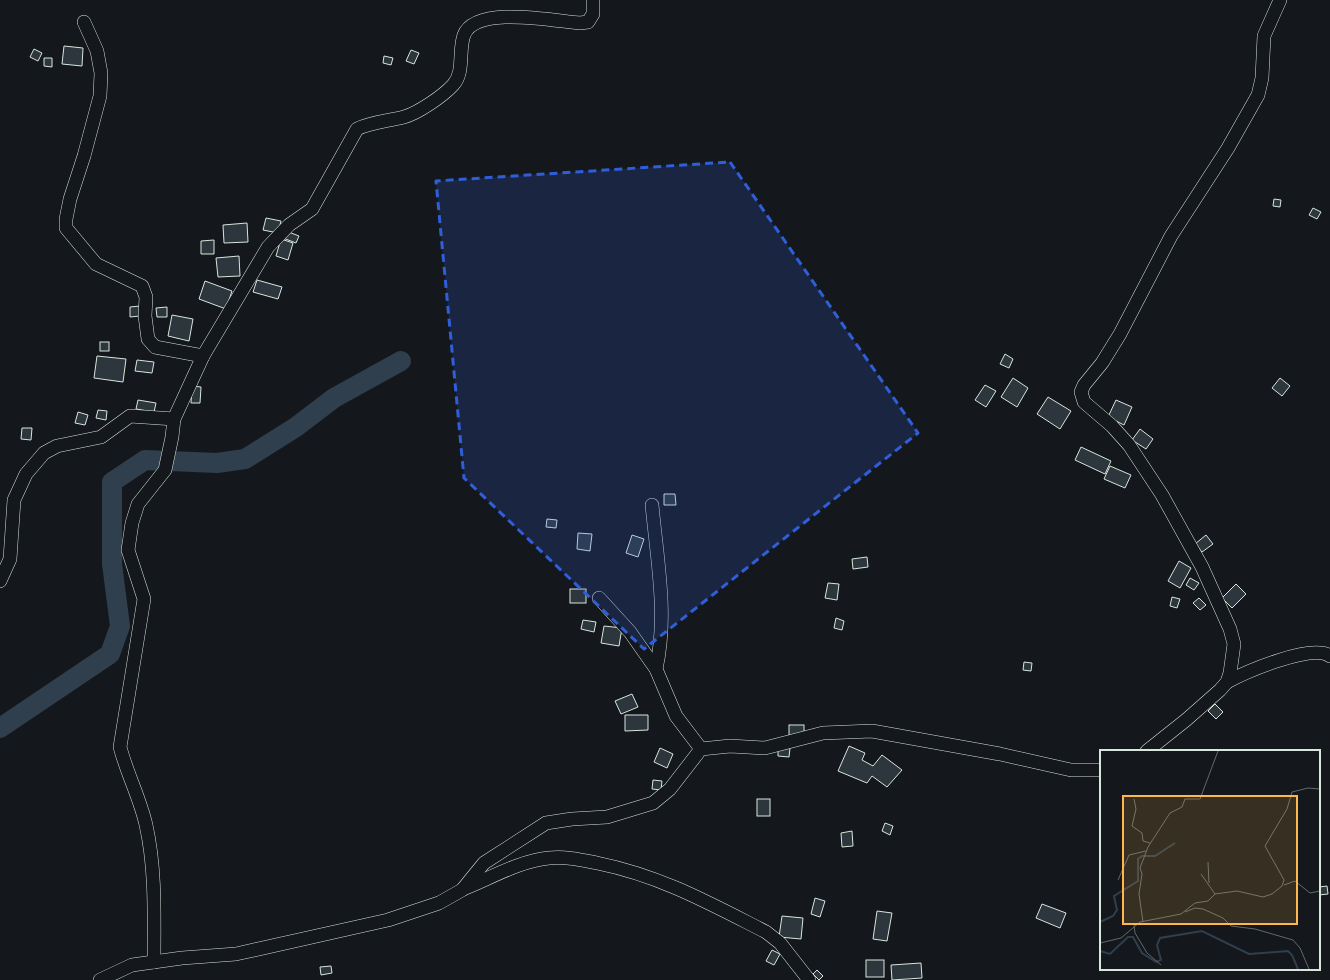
<svg xmlns="http://www.w3.org/2000/svg" width="1330" height="980" font-family="'Noto Serif',serif">
	<style>
		.lines { fill: none; stroke-linecap: round; stroke-linejoin: round }
		.river { stroke: #2f3f4d; stroke-width: 20 }
		.building { fill: #2c363c; stroke: #d8e6dc }
		.minor-casing { stroke: #d8e6dc; stroke-width: 14 }
		.minor { stroke: #14181c; stroke-width: 13 }
		.marked { fill: #305dd8; fill-opacity: 0.2; stroke: #305dd8; stroke-width: 3; stroke-dasharray: 8 5; stroke-linejoin: round }
		.inset-river { fill: none; stroke: #2f3f4d; stroke-width: 2 }
		.inset-road { fill: none; stroke: #626a69; stroke-width: 1 }
		.view { fill: #ffb74d; fill-opacity: 0.15; stroke: #ffb74d; stroke-width: 2 }
		.inset-edge { fill: none; stroke: #d8e6dc; stroke-width: 2 }
	</style>
	<rect width="100%" height="100%" fill="#14181c"/>
	<g class="lines">
		<path class="river" d="M0,728L110,654L120,626L112,564V482L145,460L217,463L245,459L296,427L334,398L401,361"/>
	</g>
	<g class="building">
		<path d="M64,46L83,48L82,66L62,64Z"/>
		<path d="M34,49L42,53L38,61L30,57Z"/>
		<path d="M411,50L419,53L414,64L406,61Z"/>
		<path d="M384,56L393,58L391,65L383,63Z"/>
		<path d="M44,58H52V67L44,66Z"/>
		<path d="M1274,199L1281,200L1280,207L1273,206Z"/>
		<path d="M1313,208L1321,212L1317,219L1309,215Z"/>
		<path d="M266,218L281,221L278,233L263,230Z"/>
		<path d="M247,223L248,242L224,243L223,225Z"/>
		<path d="M286,231L299,236L296,243L283,238Z"/>
		<path d="M281,239L293,243L288,260L276,256Z"/>
		<path d="M214,240V254H201V241Z"/>
		<path d="M239,256L240,276L218,277L216,258Z"/>
		<path d="M257,280L282,287L278,299L253,292Z"/>
		<path d="M205,281L232,291L226,309L199,299Z"/>
		<path d="M140,306V316L130,317V307Z"/>
		<path d="M167,307V317H157L156,308Z"/>
		<path d="M172,315L193,319L189,341L168,336Z"/>
		<rect x="100" y="342" width="9" height="9"/>
		<path d="M1005,354L1013,359L1009,368L1000,364Z"/>
		<path d="M97,356L126,359L123,382L94,378Z"/>
		<path d="M137,360L154,362L152,373L135,371Z"/>
		<path d="M1013,378L1028,388L1017,407L1001,397Z"/>
		<path d="M1280,378L1290,386L1282,396L1272,388Z"/>
		<path d="M985,385L996,391L986,407L975,400Z"/>
		<path d="M192,386L201,387L200,403H191Z"/>
		<path d="M1048,397L1071,411L1060,429L1037,414Z"/>
		<path d="M138,400L156,403L154,412L136,409Z"/>
		<path d="M1116,400L1132,407L1124,425L1108,417Z"/>
		<path d="M98,410L107,411L106,420L96,418Z"/>
		<path d="M78,412L88,415L85,425L75,423Z"/>
		<path d="M22,428H32L31,440L21,439Z"/>
		<path d="M1140,429L1153,439L1146,449L1132,440Z"/>
		<path d="M1081,447L1111,461L1105,474L1075,460Z"/>
		<path d="M1110,466L1131,475L1125,488L1104,479Z"/>
		<path d="M664,494H675L676,505H664Z"/>
		<path d="M547,519L557,520L556,528L546,527Z"/>
		<path d="M578,533L592,534L590,551L577,549Z"/>
		<path d="M632,535L644,539L638,557L626,553Z"/>
		<path d="M1206,535L1213,544L1202,552L1195,544Z"/>
		<path d="M867,557L868,567L853,569L852,559Z"/>
		<path d="M1179,561L1191,568L1180,588L1168,581Z"/>
		<path d="M1190,578L1199,583L1194,590L1186,585Z"/>
		<path d="M828,583L839,584L837,600L825,598Z"/>
		<path d="M1236,584L1246,594L1232,608L1222,598Z"/>
		<rect x="570" y="589" width="16" height="14"/>
		<path d="M1172,597L1180,599L1177,608L1170,606Z"/>
		<path d="M1199,598L1206,605L1200,610L1193,603Z"/>
		<path d="M836,618L844,621L842,630L834,628Z"/>
		<path d="M583,620L596,622L594,632L581,629Z"/>
		<path d="M604,626L622,628L619,646L601,643Z"/>
		<path d="M1024,662L1032,663L1031,671L1023,670Z"/>
		<path d="M632,694L638,707L621,714L615,701Z"/>
		<path d="M1215,704L1223,712L1216,719L1208,711Z"/>
		<path d="M625,715H648V730L625,731Z"/>
		<rect x="789" y="725" width="15" height="11"/>
		<path d="M849,746L865,753L862,760L873,766L882,755L902,770L887,787L872,776L867,783L838,771Z"/>
		<path d="M778,747L790,748L789,757L778,756Z"/>
		<path d="M660,748L673,754L667,768L654,762Z"/>
		<path d="M653,780L662,781L661,790L652,789Z"/>
		<rect x="757" y="799" width="13" height="17"/>
		<path d="M885,823L893,826L890,835L882,831Z"/>
		<path d="M852,831L853,846L842,847L841,833Z"/>
		<path d="M1327,886L1328,894L1319,895V887Z"/>
		<path d="M815,898L825,901L820,917L811,914Z"/>
		<path d="M1042,904L1066,913L1060,928L1036,918Z"/>
		<path d="M877,911L892,913L887,941L873,939Z"/>
		<path d="M782,916L803,918L801,939L779,937Z"/>
		<path d="M772,950L780,954L774,965L766,961Z"/>
		<rect x="866" y="960" width="18" height="17"/>
		<path d="M921,963L922,978L892,980L891,965Z"/>
		<path d="M331,966L332,973L321,975L320,967Z"/>
		<path d="M817,970L823,976L819,980L813,974Z"/>
	</g>
	<g class="lines">
		<defs>
			<g id="minor">
				<path d="M84,22L97,51L101,73L100,96L84,156L70,199L66,219V228L96,264L142,286L146,297L145,316L148,339L155,347L203,356"/>
				<path d="M652,505C657,559 668,616 656,669"/>
				<path d="M0,581L10,559L14,500L26,474L44,453L57,446L101,437L130,416L174,419"/>
				<path d="M599,598L630,632L656,669L676,716L701,749"/>
				<path d="M1227,682C1246,672 1312,643 1330,656"/>
				<path d="M1147,751L1186,720L1220,690L1227,682L1230,673L1234,644L1230,629L1202,567L1162,495L1129,445L1112,426L1084,402L1081,392L1084,385L1102,363L1120,334L1171,236L1228,148L1258,95L1262,78L1264,36L1280,0"/>
				<path d="M463,889C491,878 519,861 549,858C565,856 582,860 597,863C661,876 709,903 766,932L780,943L809,980"/>
				<path d="M154,962C154,916 156,870 146,825C140,798 127,774 120,747L144,599L128,550L132,523L138,504L165,470L172,437L174,419L203,356L268,247L289,225L312,209L357,129C371,122 389,121 404,117C418,113 443,96 453,85C465,72 458,51 464,35C476,5 554,21 580,23L588,22L593,14V0"/>
				<path d="M100,980L132,965L182,958L236,954L388,920L439,903L462,890L484,863L546,823L572,819L607,817L653,803L670,789L701,749L730,746L765,748L823,733L872,731L1000,754L1071,770H1101"/>
			</g>
		</defs>
		<use href="#minor" class="minor-casing"/>
		<use href="#minor" class="minor"/>
	</g>
	<path class="marked" d="M730,162L918,433L644,649L464,478L436,181Z"/>
	<g transform="translate(1100 750)">
		<rect width="220" height="220" fill="#14181c"/>
		<path class="inset-river" d="M0,172L13,166L17,160L14,146L38,131V109L42,106H55L75,93M0,201L10,204L28,187H33L42,203L56,212L61,210L57,195L60,188L102,181L149,204L188,201L192,205L198,219"/>
		<path class="inset-road" d="M34,49L36,59L32,76L42,83L43,91L50,93M108,112L109,133M101,124L115,144M18,130L29,105L46,101M184,135L195,131L210,143L220,141M85,162L95,158L103,159L123,168L131,176L155,179L193,190L200,198L209,219M43,172L39,144L42,124L40,118L48,97L70,63L82,57L85,49H100L118,1M34,175L35,183L47,203L61,215M0,193L21,188L40,172L81,164L95,153L108,151L115,144L137,141L163,147L172,144L182,136L184,130L165,96L187,59L192,42L208,38L220,39"/>
		<path class="view" d="M23,46H197V174H23Z"/>
		<rect width="220" height="220" class="inset-edge"/>
	</g>
</svg>
